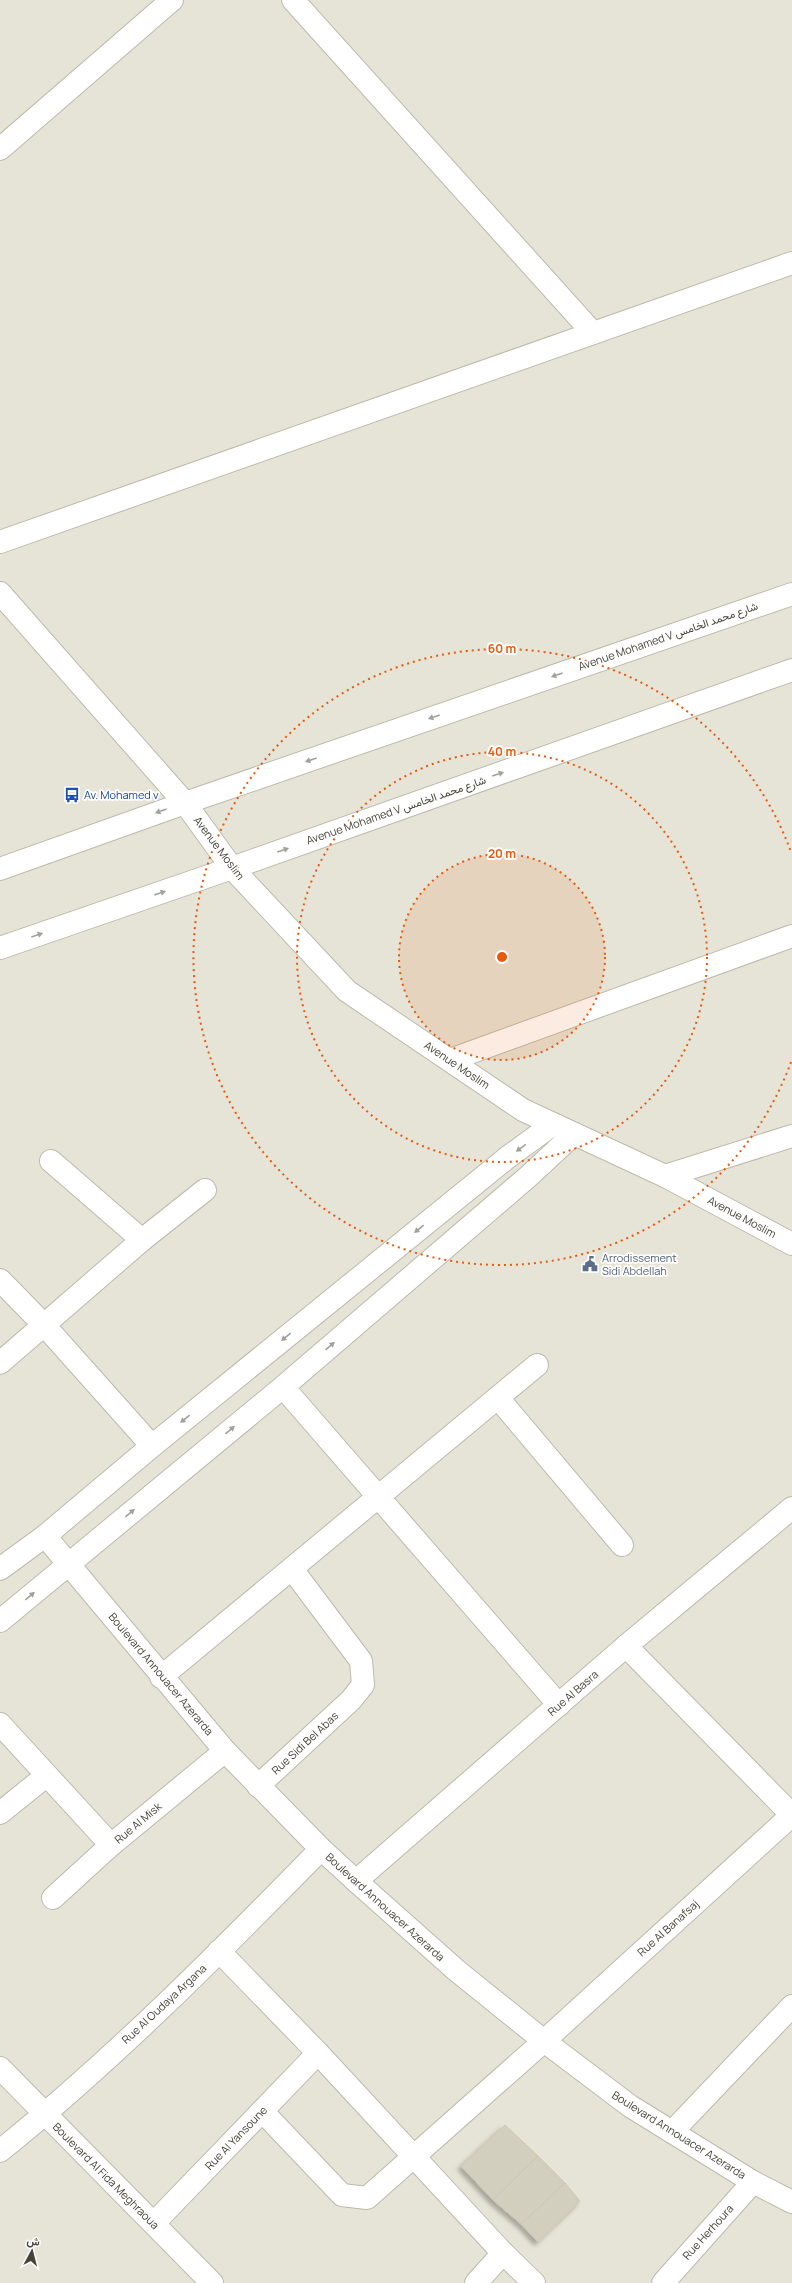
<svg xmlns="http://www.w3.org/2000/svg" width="792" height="2283" font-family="Manrope,Vazirmatn,sans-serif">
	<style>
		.residential { fill: #e6e4d6 }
		.building { fill: #d3cfbe; stroke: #cec7b2; filter: url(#shadow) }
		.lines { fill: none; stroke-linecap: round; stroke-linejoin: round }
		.minor-casing { stroke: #bdbaab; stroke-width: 24 }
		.tertiary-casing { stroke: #bdbaab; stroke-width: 24 }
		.minor { stroke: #fff; stroke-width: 22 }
		.tertiary { stroke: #fff; stroke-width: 22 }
		.oneway { fill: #a2a09b }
		.ring { fill: none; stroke: #e8590c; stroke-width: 2; stroke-dasharray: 2 4 }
		.labels { text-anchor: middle; stroke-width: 3.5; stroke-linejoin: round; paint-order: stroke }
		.street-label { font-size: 11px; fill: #454237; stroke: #fff }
		.transit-label { font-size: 11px; fill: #164399; stroke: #fff; text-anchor: start }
		.service-label { font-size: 11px; fill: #4e5e75; stroke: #fff; text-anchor: start }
		.centre { fill: #e8590c; stroke: #fff; stroke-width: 2 }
		.ring-label { font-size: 12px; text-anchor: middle; font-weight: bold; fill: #e8590c; stroke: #fff; stroke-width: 3.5; stroke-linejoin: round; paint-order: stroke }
	</style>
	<defs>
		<filter id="shadow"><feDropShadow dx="-3.5" dy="3.5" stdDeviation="2" flood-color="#0004"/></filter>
	</defs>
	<rect width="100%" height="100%" fill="#f3f1e8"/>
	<rect class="residential" x="0" y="0" width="792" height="2283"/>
	<g class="building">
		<path d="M505,2125L538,2156L493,2200L461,2166Z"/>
		<path d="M538,2156L565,2183L521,2224L493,2200Z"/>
		<path d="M565,2183L580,2201L538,2242L521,2224Z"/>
	</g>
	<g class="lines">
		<defs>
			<g id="minor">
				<path d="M293,0L593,333"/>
				<path d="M0,149L172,0"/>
				<path d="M0,542L792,263"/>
				<path d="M0,593L185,803L232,868L347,991L523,1110L665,1176L792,1244"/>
				<path d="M450,1060L792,936"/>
				<path d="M51,1161L142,1240"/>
				<path d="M665,1176L792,1136"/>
				<path d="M0,1280L45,1326L152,1446"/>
				<path d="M0,1363L142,1240L205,1190"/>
				<path d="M283,1387L559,1705"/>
				<path d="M498,1398L622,1545"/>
				<path d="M45,1536L225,1751L321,1849L356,1881L456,1970L544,2041L630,2106L753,2182L792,2202"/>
				<path d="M0,1569L45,1536L152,1446L508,1157L552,1125"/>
				<path d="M0,1621L283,1387L530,1175L574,1134"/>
				<path d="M626,1646L792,1815"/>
				<path d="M161,1677L537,1365"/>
				<path d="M0,1724L111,1845"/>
				<path d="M258,1786L351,1700L363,1685L361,1661L292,1569"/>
				<path d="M0,1813L46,1776"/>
				<path d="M356,1881L626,1646L792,1508"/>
				<path d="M53,1898L111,1845L225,1751"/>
				<path d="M219,1951L318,2053L503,2253L534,2283"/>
				<path d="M0,2068L212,2283"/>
				<path d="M262,2111L342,2195L367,2198L544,2041L792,1815"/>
				<path d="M672,2132L792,2006"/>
				<path d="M0,2151C114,2059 218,1954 321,1849"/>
				<path d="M154,2223L318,2053"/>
				<path d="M476,2283L503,2253"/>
				<path d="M663,2283L753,2182"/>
			</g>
			<g id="tertiary">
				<path d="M0,869L185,803L792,594"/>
				<path d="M0,948L232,868L792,670"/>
			</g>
		</defs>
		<use href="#minor" class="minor-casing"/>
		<use href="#tertiary" class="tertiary-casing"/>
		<use href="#minor" class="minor"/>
		<use href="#tertiary" class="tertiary"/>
	</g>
	<defs><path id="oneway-solid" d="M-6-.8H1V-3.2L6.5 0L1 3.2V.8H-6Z"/></defs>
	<g class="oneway">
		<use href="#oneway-solid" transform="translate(557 675) rotate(161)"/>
		<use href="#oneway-solid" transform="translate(434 717) rotate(161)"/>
		<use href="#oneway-solid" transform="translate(311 760) rotate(161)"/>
		<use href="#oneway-solid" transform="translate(498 774) rotate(-19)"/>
		<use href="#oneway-solid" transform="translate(161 811) rotate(160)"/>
		<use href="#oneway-solid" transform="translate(283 850) rotate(-19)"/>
		<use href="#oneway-solid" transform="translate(160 893) rotate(-19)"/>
		<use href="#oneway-solid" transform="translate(37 935) rotate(-19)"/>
		<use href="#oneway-solid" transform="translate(521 1148) rotate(144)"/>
		<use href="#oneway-solid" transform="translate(419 1229) rotate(141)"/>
		<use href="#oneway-solid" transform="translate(286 1337) rotate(141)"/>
		<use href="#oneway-solid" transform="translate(330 1346) rotate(-41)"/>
		<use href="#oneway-solid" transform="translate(185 1419) rotate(141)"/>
		<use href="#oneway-solid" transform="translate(230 1430) rotate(-40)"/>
		<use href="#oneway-solid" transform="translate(130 1513) rotate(-40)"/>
		<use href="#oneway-solid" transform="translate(30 1596) rotate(-40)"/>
	</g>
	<circle cx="502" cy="957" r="103" fill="#e8590c" fill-opacity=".12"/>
	<g class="ring">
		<circle cx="502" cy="957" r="103"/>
		<circle cx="502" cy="957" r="205"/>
		<path d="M791 1062A308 308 0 1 1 791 852"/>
	</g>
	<defs>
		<symbol id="bus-bare" viewBox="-9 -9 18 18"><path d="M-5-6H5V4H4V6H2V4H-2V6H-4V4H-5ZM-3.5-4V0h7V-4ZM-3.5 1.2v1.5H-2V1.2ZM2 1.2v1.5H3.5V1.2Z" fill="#1a4fb4" stroke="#fff" stroke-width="2.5" paint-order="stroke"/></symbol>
		<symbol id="civic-bare" viewBox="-9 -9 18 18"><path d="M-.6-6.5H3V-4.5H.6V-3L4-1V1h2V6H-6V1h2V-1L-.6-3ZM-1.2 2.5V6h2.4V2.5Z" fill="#5c6f8a" stroke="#fff" stroke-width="2.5" paint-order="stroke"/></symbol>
	</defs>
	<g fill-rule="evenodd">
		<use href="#bus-bare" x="61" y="784" width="22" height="22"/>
		<use href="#civic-bare" x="579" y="1253" width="22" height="22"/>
	</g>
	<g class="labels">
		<g class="street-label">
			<text transform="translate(668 636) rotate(-19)" y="4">Avenue Mohamed V شارع محمد الخامس</text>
			<text transform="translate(396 810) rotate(-19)" y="4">Avenue Mohamed V شارع محمد الخامس</text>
			<text transform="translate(219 848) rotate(53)" y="4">Avenue Moslim</text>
			<text transform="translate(457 1065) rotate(34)" y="4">Avenue Moslim</text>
			<text transform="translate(742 1217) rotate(28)" y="4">Avenue Moslim</text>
			<text transform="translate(161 1674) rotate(50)" y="4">Boulevard Annouacer Azerarda</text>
			<text transform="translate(573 1693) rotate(-41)" y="4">Rue Al Basra</text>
			<text transform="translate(305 1743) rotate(-43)" y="4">Rue Sidi Bel Abas</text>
			<text transform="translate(138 1823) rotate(-40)" y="4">Rue Al Misk</text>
			<text transform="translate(385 1907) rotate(42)" y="4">Boulevard Annouacer Azerarda</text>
			<text transform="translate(668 1928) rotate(-42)" y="4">Rue Al Banafsaj</text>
			<text transform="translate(164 2004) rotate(-43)" y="4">Rue Al Oudaya Argana</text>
			<text transform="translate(679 2135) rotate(32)" y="4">Boulevard Annouacer Azerarda</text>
			<text transform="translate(236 2138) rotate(-46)" y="4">Rue Al Yansoune</text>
			<text transform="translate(106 2176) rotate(45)" y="4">Boulevard Al Fida Meghraoua</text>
			<text transform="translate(708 2232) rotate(-48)" y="4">Rue Herhoura</text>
		</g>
		<g class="transit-label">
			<text x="84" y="799">Av. Mohamed v</text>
		</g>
		<g class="service-label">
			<text x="602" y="1262">Arrodissement<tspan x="602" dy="13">Sidi Abdellah</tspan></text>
		</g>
	</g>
	<circle cx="502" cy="957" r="6" class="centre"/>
	<g class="ring-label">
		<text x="502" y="653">60 m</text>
		<text x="502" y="756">40 m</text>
		<text x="502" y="858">20 m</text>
	</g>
	<g transform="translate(32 2251) rotate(7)" stroke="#ffffff" stroke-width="3" paint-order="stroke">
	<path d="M0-3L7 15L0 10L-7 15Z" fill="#454237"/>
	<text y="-6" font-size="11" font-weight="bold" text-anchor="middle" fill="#454237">ش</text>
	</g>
</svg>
